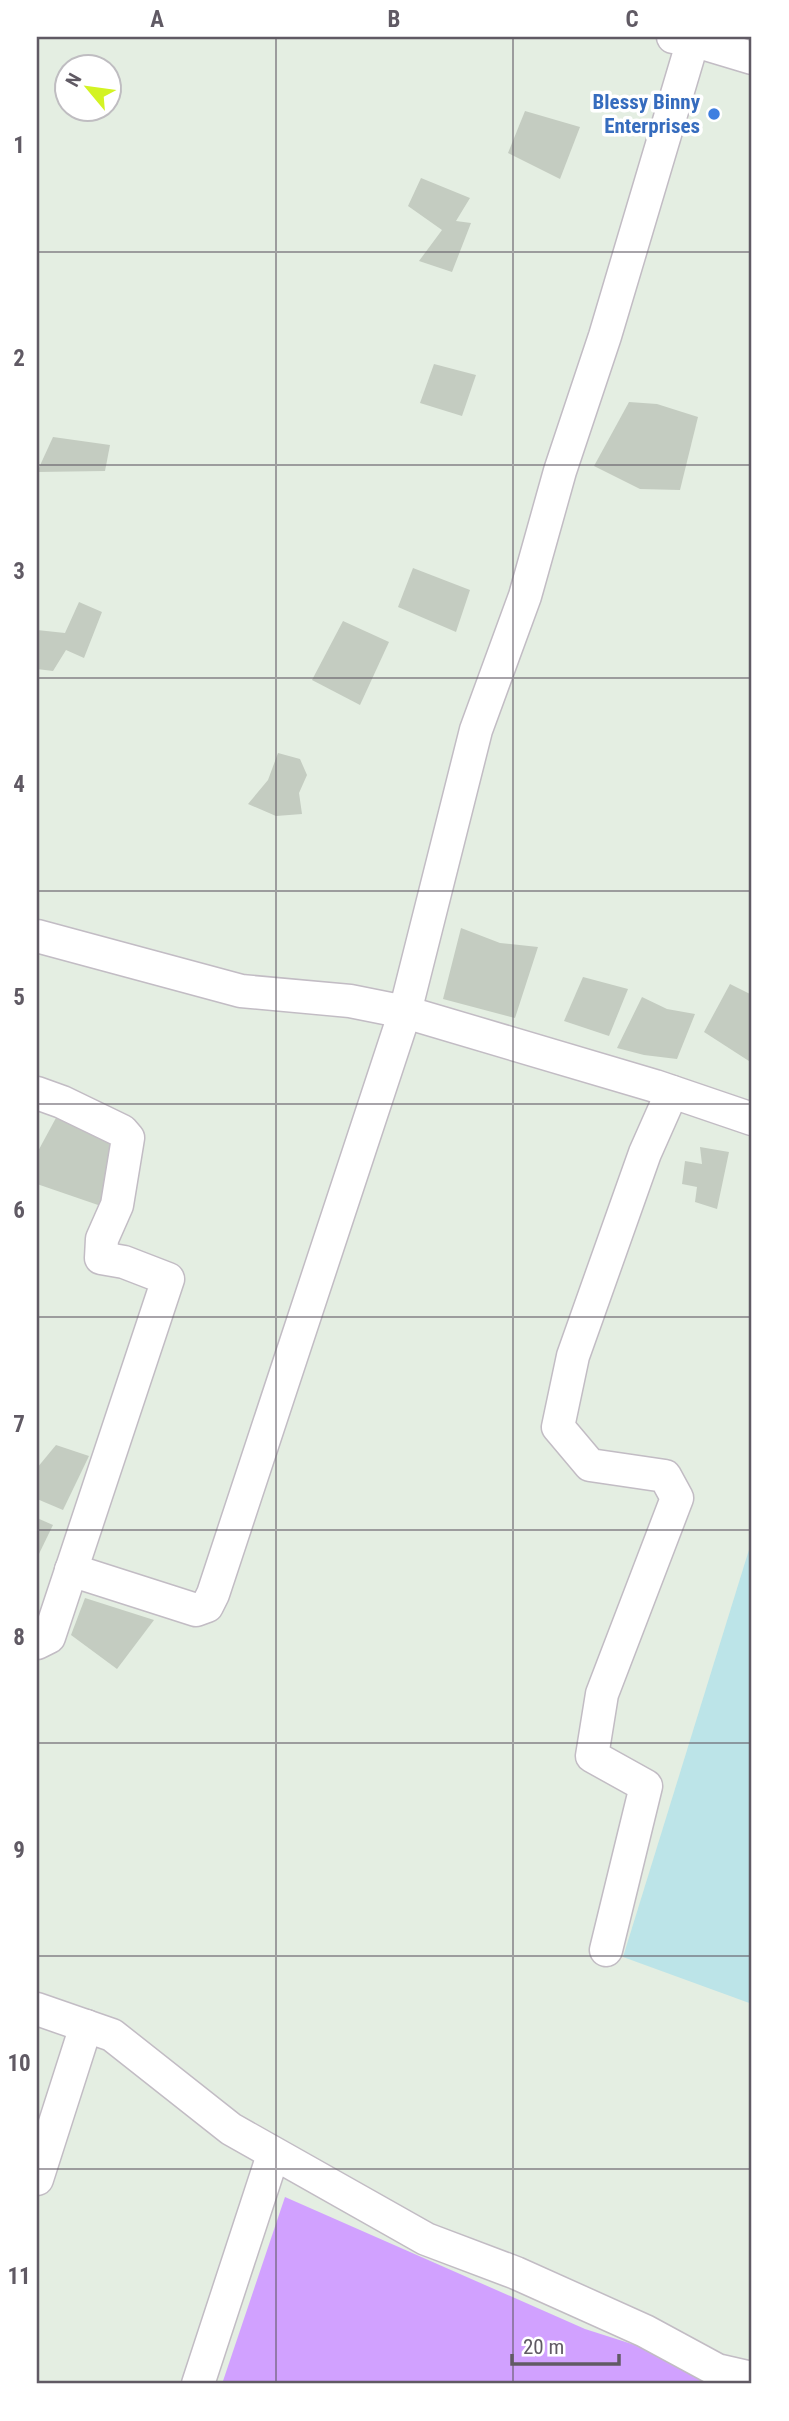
<svg xmlns="http://www.w3.org/2000/svg" width="789" height="2421" font-family="'Roboto Condensed',sans-serif">
	<style>
		.green { fill: #bce4e8 }
		.water { fill: #d1a1ff }
		.building { fill: #c4ccc1 }
		.lines { fill: none; stroke-linecap: round; stroke-linejoin: round }
		.minor-casing { stroke: #c2bcc4; stroke-width: 35 }
		.minor { stroke: #fff; stroke-width: 32 }
		.grid { fill: none; stroke: #605a64; stroke-width: 2; stroke-opacity: 0.55 }
		.shop-dot { fill: #3f7fe0; stroke: #fff; stroke-width: 2.5 }
		.labels { text-anchor: middle; stroke-width: 7; stroke-linejoin: round; paint-order: stroke }
		.shop-label { font-size: 21px; font-weight: bold; fill: #366cbe; stroke: #fff; text-anchor: end }
		.neatline { fill: none; stroke: #605a64; stroke-width: 2.5 }
		.grid-label { font-size: 23px; text-anchor: middle; font-weight: bold; fill: #605a64 }
	</style>
	<rect width="100%" height="100%" fill="#e4eee2"/>
	<path class="green" d="M752,1540V2004L623,1957Z"/>
	<path class="water" d="M285,2197L585,2329L682,2360L708,2384H222Z"/>
	<g class="building">
		<path d="M525,111L580,127L560,179L508,153Z"/>
		<path d="M421,178L470,198L456,221L471,223L452,272L419,261L442,230L408,206Z"/>
		<path d="M434,364L476,375L462,416L420,403Z"/>
		<path d="M629,402L657,404L698,417L680,490L640,489L594,466Z"/>
		<path d="M53,437L110,445L105,471L37,472Z"/>
		<path d="M413,568L470,590L456,632L398,607Z"/>
		<path d="M79,602L102,612L84,658L66,650L53,671L37,669V630L65,633Z"/>
		<path d="M343,621L389,642L360,705L312,680Z"/>
		<path d="M278,753L300,759L307,775L299,793L302,814L276,816L248,804L268,780Z"/>
		<path d="M461,928L500,943L538,947L515,1018L443,999Z"/>
		<path d="M583,977L628,989L609,1036L564,1021Z"/>
		<path d="M730,984L752,995V1063L704,1032Z"/>
		<path d="M642,997L667,1009L695,1014L677,1059L644,1055L617,1048Z"/>
		<path d="M57,1116L117,1141L101,1206L37,1184V1153Z"/>
		<path d="M700,1147L729,1152L717,1209L695,1202L697,1187L682,1184L685,1161L702,1164Z"/>
		<path d="M56,1445L89,1456L63,1510L37,1499V1468Z"/>
		<path d="M37,1518L53,1525L37,1558Z"/>
		<path d="M85,1598L154,1620L117,1669L71,1635Z"/>
	</g>
	<g class="lines">
		<defs>
			<g id="minor">
				<path d="M673,37L692,40L752,58"/>
				<path d="M37,936L241,991L350,1001L405,1012L655,1086L752,1119"/>
				<path d="M37,1093L62,1102L122,1131L128,1138L117,1205L102,1239L101,1258L124,1262L168,1279L49,1637L37,1643"/>
				<path d="M71,1570L196,1610L207,1606L213,1594L405,1012L476,730L525,596L560,471L605,336L694,37"/>
				<path d="M606,1950L646,1786L592,1756L602,1694L677,1498L665,1476L590,1465L558,1427L573,1356L645,1153L672,1092"/>
				<path d="M37,2009L112,2035L231,2129L426,2239L516,2273L645,2331L717,2370L752,2378"/>
				<path d="M37,2179L86,2026"/>
				<path d="M198,2384L273,2155"/>
			</g>
		</defs>
		<use href="#minor" class="minor-casing"/>
		<use href="#minor" class="minor"/>
	</g>
	<path class="grid" d="M276,37V2384M513,37V2384M37,252H752M37,465H752M37,678H752M37,891H752M37,1104H752M37,1317H752M37,1530H752M37,1743H752M37,1956H752M37,2169H752"/>
	<circle class="shop-dot" cx="714" cy="114" r="7"/>
	<g class="labels">
		<g class="shop-label">
			<text x="700" y="109">Blessy Binny<tspan x="700" dy="24">Enterprises</tspan></text>
		</g>
	</g>
	<rect width="789" height="2421" fill="none" stroke="#ffffff" stroke-width="77"/>
	<g transform="translate(88 88) rotate(299)"><circle r="33" fill="#ffffff" stroke="#bfbdc1" stroke-width="2"/>
	<path d="M0-5L12 26L0 18L-12 26Z" fill="#d3f323"/>
	<text y="-10" font-size="19" font-weight="bold" text-anchor="middle" fill="#605a64">N</text>
	</g>
	<path d="M512 2354v10h107v-10" fill="none" stroke="#605a64" stroke-width="3.5"/>
	<text x="523" y="2354" font-size="21" fill="#605a64" stroke="#ffffff" stroke-width="5" paint-order="stroke">20 m</text>
	<rect x="38" y="38" width="712" height="2344" class="neatline"/>
	<g class="grid-label">
		<text x="157" y="27">A</text>
		<text x="394" y="27">B</text>
		<text x="632" y="27">C</text>
		<text x="19" y="153">1</text>
		<text x="19" y="366">2</text>
		<text x="19" y="579">3</text>
		<text x="19" y="792">4</text>
		<text x="19" y="1005">5</text>
		<text x="19" y="1218">6</text>
		<text x="19" y="1432">7</text>
		<text x="19" y="1645">8</text>
		<text x="19" y="1858">9</text>
		<text x="19" y="2071">10</text>
		<text x="19" y="2284">11</text>
	</g>
</svg>
